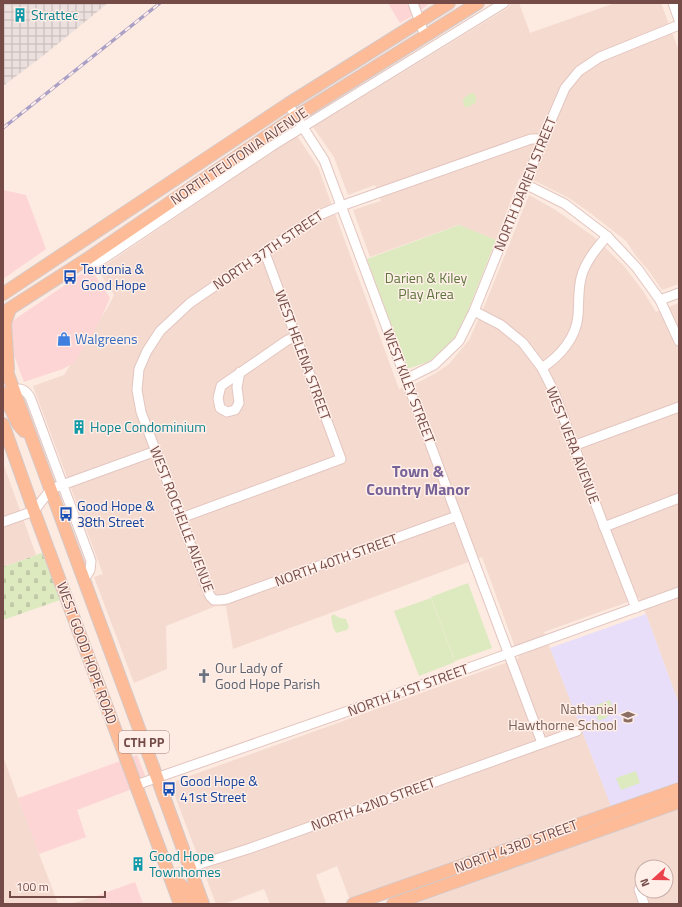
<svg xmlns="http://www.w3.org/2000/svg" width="682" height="907" font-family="'Titillium Web',sans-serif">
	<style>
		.residential { fill: #f4dacf; fill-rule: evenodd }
		.commercial { fill: #fdd5d4 }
		.industrial { fill: url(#industrial-grid) }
		.education { fill: #e8def9 }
		.cemetery { fill: url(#cemetery-stones) }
		.park { fill: #ddeac0 }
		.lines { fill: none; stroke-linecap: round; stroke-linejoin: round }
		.minor-casing { stroke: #e3c6c0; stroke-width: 11 }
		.major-casing { stroke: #d5c9c8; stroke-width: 14 }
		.minor { stroke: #fff; stroke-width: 9 }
		.major { stroke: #fdbb98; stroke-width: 12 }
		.rail-casing { stroke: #aaa0c6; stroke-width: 3.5 }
		.rail { stroke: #ffefe8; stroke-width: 2; stroke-dasharray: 6; stroke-linecap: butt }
		.labels { text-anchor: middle; stroke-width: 3; stroke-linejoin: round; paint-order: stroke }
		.shield { fill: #ffefe8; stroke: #9e7c77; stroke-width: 1 }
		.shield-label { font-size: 13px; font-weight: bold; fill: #744b47 }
		.culture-label { font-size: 14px; fill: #0d838f; stroke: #ffefe8; text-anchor: start }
		.street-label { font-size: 14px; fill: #744b47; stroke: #ffefe8 }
		.transit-label { font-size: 14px; fill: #164399; stroke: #ffefe8; text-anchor: start }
		.park-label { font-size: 14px; fill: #5d753c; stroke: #ffefe8 }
		.shop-label { font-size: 14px; fill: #366cbe; stroke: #ffefe8; text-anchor: start }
		.worship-label { font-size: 14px; fill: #5b616d; stroke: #ffefe8; text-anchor: start }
		.education-label { font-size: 14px; fill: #785e54; stroke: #ffefe8; text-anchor: end }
		.quarter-label { font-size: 16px; font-weight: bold; fill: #776398; stroke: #ffefe8 }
	</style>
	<defs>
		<pattern id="industrial-grid" width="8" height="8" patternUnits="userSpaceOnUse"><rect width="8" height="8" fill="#ebe0dd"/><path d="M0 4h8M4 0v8" fill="none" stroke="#c3b8b5"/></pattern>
		<pattern id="cemetery-stones" width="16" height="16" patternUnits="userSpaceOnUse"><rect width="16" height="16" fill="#ddeac0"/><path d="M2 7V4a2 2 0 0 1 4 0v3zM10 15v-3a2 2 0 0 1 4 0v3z" fill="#c1caa6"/></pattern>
	</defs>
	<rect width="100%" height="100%" fill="#fdeae1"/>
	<g class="residential">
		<path d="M512,3H519L530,33L615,3H661L679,51V284L662,290L649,271L636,256L626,241L589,212L569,198L535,181L519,179L496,240L458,225L370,257L353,210L381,201L375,185L348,195L334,157L313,127L508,8Z"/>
		<path d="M297,136L318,167L399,389L417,383L436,373L449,364L469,340L484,307L529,195L554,209L593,236L624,266L643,291L656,312L679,303V704L646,614L639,598L544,632L550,648L611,806L350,900L337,866L316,875L326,903L324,904H270L264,889L224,904H216L170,783L519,658L482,557L233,649L226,606H216L166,626L167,669L134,683L94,577L103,574L33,386L64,375L108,307L114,295L98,270L97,267L107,264L247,169Z"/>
		<path d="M3,463L36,555L3,567Z"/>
		<path d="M3,756L18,798L58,904H3Z"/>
		<path d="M679,809V904H415ZM642,867H666V891H642Z"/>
		<path d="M96,896L99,904H70Z"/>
	</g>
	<g class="commercial">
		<path d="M388,3H430L412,16L400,23Z"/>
		<path d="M3,190L26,195L46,249L3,279Z"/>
		<path d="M90,268L110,298L103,314L92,335L73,364L60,370L24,382L14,355L11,322Z"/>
		<path d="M137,755L148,783L77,810L86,837L39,854L18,798Z"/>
		<path d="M135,882L143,904H99L96,896Z"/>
	</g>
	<path class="industrial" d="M3,3H108L44,55L3,86Z"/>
	<path class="education" d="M646,614L679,704V782L611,806L550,648Z"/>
	<path class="cemetery" d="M42,553L60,600L3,620V567Z"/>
	<g class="park">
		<path d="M474,93L476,97V102L469,107H464L463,99L469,94Z"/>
		<path d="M459,225L496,240L460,331L445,349L428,362L407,369L367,259Z"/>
		<path d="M468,583L492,648L455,661L431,597Z"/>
		<path d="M431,598L455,662L419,676L394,611Z"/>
		<path d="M333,614L340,618L346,619L349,627L347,630L336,633L333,627L331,617Z"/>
		<path d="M610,700L613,708L606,718L598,721L594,706Z"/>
		<path d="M636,771L640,783L621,790L616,778Z"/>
	</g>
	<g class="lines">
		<defs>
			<g id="minor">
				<path d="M413,3L425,36"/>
				<path d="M673,3L679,20"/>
				<path d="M288,104L324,160L542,743"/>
				<path d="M525,184L565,204L607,236L637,268L660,300L679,341"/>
				<path d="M87,259L91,265L103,259L272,146L504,3"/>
				<path d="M660,300L679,293"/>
				<path d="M474,311L501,325L523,343L542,368L554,392L602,521L636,608"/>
				<path d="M542,368C560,356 576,338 578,316C579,303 578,291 581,278C585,262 596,249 607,236"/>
				<path d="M240,372L237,387L239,403L235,410L227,412L220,408L218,398L221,386L286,341L296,336"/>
				<path d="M406,379L434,365L459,341L474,311L543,139L565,88L579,71L600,57L679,25"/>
				<path d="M9,392C19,387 24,388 30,397L91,561L90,570L84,580"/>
				<path d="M573,446L679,407"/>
				<path d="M457,516L227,599L220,600H214L210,596L207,589L181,518L141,412L137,390L139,369L147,351L160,331L190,303L317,216L341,206L531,139H543"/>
				<path d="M181,518L341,459L268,261L264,252"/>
				<path d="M3,522L34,511L51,489L156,451"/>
				<path d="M604,527L679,498"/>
				<path d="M136,785L377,701L679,592"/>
				<path d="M170,877L200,864L248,849L371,805L577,731"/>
				<path d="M639,889L644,904"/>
			</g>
			<g id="major">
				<path d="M3,294L288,104L449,3"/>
				<path d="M3,313L87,259L295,117L478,3"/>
				<path d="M3,361L155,772L203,904"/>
				<path d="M8,369L5,323L10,309"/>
				<path d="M3,393L18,424L24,431"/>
				<path d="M3,424L34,511L180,904"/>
				<path d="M171,877L188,891L193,904"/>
				<path d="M353,904L679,789"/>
				<path d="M393,904L679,802"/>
			</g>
		</defs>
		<use href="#minor" class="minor-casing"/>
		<use href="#major" class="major-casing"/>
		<use href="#minor" class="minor"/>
		<use href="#major" class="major"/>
		<defs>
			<path id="rail" d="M3,128L160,3"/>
		</defs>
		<use href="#rail" class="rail-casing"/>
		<use href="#rail" class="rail"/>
	</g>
	<defs>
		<symbol id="building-bare" viewBox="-9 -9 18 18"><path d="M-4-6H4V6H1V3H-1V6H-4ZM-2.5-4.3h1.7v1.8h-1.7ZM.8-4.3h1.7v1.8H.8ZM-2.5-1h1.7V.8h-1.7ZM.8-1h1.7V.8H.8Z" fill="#0f9aa8" stroke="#ffefe8" stroke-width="2.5" paint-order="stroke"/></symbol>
		<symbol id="bus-bare" viewBox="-9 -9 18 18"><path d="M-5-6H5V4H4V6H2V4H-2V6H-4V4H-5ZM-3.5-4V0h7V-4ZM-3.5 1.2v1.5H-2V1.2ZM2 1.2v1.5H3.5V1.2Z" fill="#1a4fb4" stroke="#ffefe8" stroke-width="2.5" paint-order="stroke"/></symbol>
		<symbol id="shop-bare" viewBox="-9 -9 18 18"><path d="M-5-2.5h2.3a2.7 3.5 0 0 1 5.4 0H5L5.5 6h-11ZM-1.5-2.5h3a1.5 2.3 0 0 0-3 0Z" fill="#3f7fe0" stroke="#ffefe8" stroke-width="2.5" paint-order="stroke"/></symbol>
		<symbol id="church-bare" viewBox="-9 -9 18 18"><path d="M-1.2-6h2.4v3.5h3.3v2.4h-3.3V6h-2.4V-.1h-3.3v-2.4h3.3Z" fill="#6b7280" stroke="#ffefe8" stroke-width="2.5" paint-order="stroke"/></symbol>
		<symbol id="school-bare" viewBox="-9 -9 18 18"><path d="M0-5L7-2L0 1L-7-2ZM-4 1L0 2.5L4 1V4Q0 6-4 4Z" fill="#8d6e63" stroke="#ffefe8" stroke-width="2.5" paint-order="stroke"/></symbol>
	</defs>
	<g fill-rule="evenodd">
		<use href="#building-bare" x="10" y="5" width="20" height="20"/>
		<use href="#bus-bare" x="60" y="267" width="20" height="20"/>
		<use href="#shop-bare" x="54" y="329" width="20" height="20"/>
		<use href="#building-bare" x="69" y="417" width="20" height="20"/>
		<use href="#bus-bare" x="56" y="504" width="20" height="20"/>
		<use href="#church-bare" x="194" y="666" width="20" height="20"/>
		<use href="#school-bare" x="618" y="707" width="20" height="20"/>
		<use href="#bus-bare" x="159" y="779" width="20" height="20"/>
		<use href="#building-bare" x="128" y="854" width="20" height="20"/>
	</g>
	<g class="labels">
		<rect class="shield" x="119" y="731" width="50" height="22" rx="3"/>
		<g class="shield-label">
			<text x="144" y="747">CTH PP</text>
		</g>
		<g class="culture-label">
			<text x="31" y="20">Strattec</text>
			<text x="90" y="432">Hope Condominium</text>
			<text x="149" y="861">Good Hope<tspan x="149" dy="16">Townhomes</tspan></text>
		</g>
		<g class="street-label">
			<text transform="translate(239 156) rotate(-34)" y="5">NORTH TEUTONIA AVENUE</text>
			<text transform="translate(525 184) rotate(-68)" y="5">NORTH DARIEN STREET</text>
			<text transform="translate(268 250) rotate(-34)" y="5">NORTH 37TH STREET</text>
			<text transform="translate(303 355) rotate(70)" y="5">WEST HELENA STREET</text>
			<text transform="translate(409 386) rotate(69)" y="5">WEST KILEY STREET</text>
			<text transform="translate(573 445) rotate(69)" y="5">WEST VERA AVENUE</text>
			<text transform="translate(182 519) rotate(69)" y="5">WEST ROCHELLE AVENUE</text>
			<text transform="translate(336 560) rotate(-20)" y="5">NORTH 40TH STREET</text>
			<text transform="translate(87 653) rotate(70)" y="5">WEST GOOD HOPE ROAD</text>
			<text transform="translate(408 690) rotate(-20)" y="5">NORTH 41ST STREET</text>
			<text transform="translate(373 804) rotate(-20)" y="5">NORTH 42ND STREET</text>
			<text transform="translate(516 846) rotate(-20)" y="5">NORTH 43RD STREET</text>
		</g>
		<g class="transit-label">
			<text x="81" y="274">Teutonia &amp;<tspan x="81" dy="16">Good Hope</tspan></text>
			<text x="77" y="511">Good Hope &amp;<tspan x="77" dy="16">38th Street</tspan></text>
			<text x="180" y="786">Good Hope &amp;<tspan x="180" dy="16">41st Street</tspan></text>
		</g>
		<g class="park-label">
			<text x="426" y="283">Darien &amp; Kiley<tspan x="426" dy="16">Play Area</tspan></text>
		</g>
		<g class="shop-label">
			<text x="75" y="344">Walgreens</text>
		</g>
		<g class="worship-label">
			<text x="215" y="673">Our Lady of<tspan x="215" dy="16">Good Hope Parish</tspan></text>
		</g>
		<g class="education-label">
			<text x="617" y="714">Nathaniel<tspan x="617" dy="16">Hawthorne School</tspan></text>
		</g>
		<g class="quarter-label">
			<text x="418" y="477">Town &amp;<tspan x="418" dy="18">Country Manor</tspan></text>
		</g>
	</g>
	<rect width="682" height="907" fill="none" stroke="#744b47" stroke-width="8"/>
	<g transform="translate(654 879) rotate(249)"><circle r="19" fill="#ffefe8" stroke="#c7ada8"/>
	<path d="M0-3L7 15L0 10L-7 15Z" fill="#ea434c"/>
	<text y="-6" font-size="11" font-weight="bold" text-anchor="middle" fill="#744b47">N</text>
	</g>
	<path d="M10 891v6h95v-6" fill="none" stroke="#744b47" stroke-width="2"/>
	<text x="16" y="891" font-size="12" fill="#744b47" stroke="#ffefe8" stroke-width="3" paint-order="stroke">100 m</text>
</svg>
